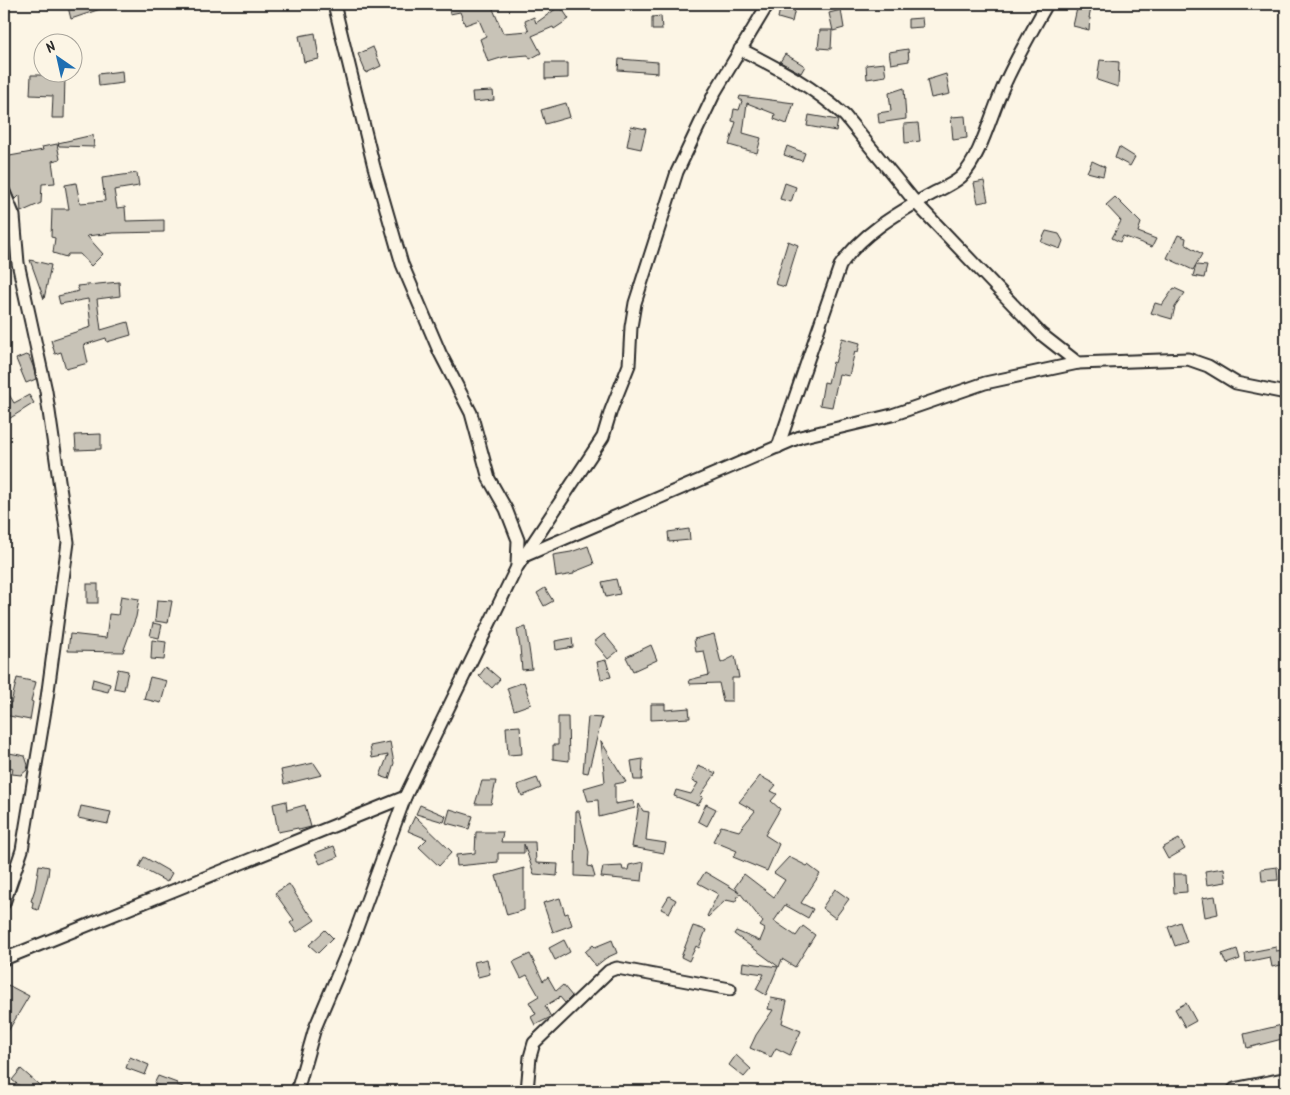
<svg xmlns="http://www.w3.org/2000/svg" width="1290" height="1095" font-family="Kalam,sans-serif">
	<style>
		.building { fill: #c8c3b7; stroke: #2b2b2b }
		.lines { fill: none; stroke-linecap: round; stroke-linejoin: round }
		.street-casing { stroke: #2b2b2b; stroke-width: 15 }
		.secondary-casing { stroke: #2b2b2b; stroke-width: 20 }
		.street { stroke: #fcf5e5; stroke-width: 11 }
		.secondary { stroke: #fcf5e5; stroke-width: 16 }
	</style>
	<rect width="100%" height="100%" fill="#fcf5e5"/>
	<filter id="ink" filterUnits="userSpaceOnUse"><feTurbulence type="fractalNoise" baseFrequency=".02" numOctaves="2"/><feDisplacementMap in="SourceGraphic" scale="10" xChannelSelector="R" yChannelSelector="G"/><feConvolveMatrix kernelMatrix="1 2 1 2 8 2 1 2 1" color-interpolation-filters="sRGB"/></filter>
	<g filter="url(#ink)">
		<g class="building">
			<path d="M78,4H111L112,5L71,19L68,7Z"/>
			<path d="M448,4H491L503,33L529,31L525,21L534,17L536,23L560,6L569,19L554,29L553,27L532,36L541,53L530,59L528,55L504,57L488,62L480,39L486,36L479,20L465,25L460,12L450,14Z"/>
			<path d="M781,4H796L792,22L778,18Z"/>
			<path d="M1078,4H1092L1089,18H1090L1089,30L1073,26Z"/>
			<path d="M841,10L844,28L833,31L829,13Z"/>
			<path d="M661,16L662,30H652V17Z"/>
			<path d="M922,18L923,27L908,28V19Z"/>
			<path d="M820,30H832L831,49L818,48Z"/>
			<path d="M315,33L319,59L304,62L299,36Z"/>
			<path d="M373,47L381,66L366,73L358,54Z"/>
			<path d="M908,49L909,61L891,64L889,52Z"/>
			<path d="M785,54L805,66L801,73L780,62Z"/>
			<path d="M619,59L658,62V73L618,70Z"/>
			<path d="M1100,60L1119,62L1118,87L1097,80Z"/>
			<path d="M545,63H568V78L545,79Z"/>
			<path d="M884,63L886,76L867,79L866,65Z"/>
			<path d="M122,71L123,83L99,86L98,74Z"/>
			<path d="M946,74L950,94L931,98L927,80Z"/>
			<path d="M31,75H65L64,118H52L53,96L30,95Z"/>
			<path d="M904,88L906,119L879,123L878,113L891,111L889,93Z"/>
			<path d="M493,91L494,100L473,102L472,92Z"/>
			<path d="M740,96L794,103L787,124L774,119L775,114L747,103L743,133L761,138L757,153L729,145L736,122L732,121L734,109L739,110L742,101L739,99Z"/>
			<path d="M566,103L570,117L545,124L541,110Z"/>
			<path d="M809,115L838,120L836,131L807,126Z"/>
			<path d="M965,116L967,138L953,140L951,117Z"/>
			<path d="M918,123L920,141L905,143L904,124Z"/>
			<path d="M631,126L646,129L641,149L627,146Z"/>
			<path d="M93,135L94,147L59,146L58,143Z"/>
			<path d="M57,144L60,159L52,161L55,183L42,184L41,203L21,212L20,195L15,200L4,177V157L43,150L42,147Z"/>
			<path d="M787,146L805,153L802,161L784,155Z"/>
			<path d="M1119,147L1135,157L1130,166L1115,158Z"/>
			<path d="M1092,161L1105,167L1103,176L1087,172Z"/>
			<path d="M137,173L139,186L114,190L117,208L125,207L126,221L164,220V232L113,233L87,236L103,254L91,266L80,254H68L66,257L53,253L55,238L51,237L52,209H69L65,185L76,183L80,203L105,201L102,178Z"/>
			<path d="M984,181L988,201L978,203L974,183Z"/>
			<path d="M785,183L796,187L791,202L780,199Z"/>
			<path d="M1115,197L1141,223L1138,232L1156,239L1152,247L1123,236L1120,242L1112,238L1121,221L1106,205Z"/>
			<path d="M1046,231L1059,234L1063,241L1060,249L1041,242Z"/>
			<path d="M1178,235L1186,238L1185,244L1202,254L1193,270L1167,258Z"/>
			<path d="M788,241L798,245L785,287L775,284Z"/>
			<path d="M30,260L51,265L44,299Z"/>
			<path d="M1196,265L1207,266L1204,278L1193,276Z"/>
			<path d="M119,282L120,296L97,299L101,330L128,322L131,335L107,342L106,338L84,345L88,363L66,369L61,352L55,354L51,340L91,327L88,299L60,304L58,296L79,291L77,286Z"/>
			<path d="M1174,288L1185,293L1175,307L1172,319L1151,313L1155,303L1162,305Z"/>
			<path d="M842,338L860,343L858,352L855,351L849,376L839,374L832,407L820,405L824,382L828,383L833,362L835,363Z"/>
			<path d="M26,355L29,356L33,366L36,379L26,383L16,359Z"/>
			<path d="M4,386L14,403L29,395L34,403L4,422Z"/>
			<path d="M101,434V449L76,450L75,435Z"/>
			<path d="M689,529L690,540L669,542L668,532Z"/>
			<path d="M588,546L594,564L574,572V574L556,577L553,555L571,552Z"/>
			<path d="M616,579L620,594L606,597L602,582Z"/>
			<rect x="87" y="584" width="11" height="19"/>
			<path d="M545,588L553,601L544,606L537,593Z"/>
			<path d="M121,596L139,599L136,617L123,652L68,651L70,634L106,638L109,614L118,615Z"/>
			<path d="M157,600L172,601L168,623L155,621Z"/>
			<path d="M153,623L162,625L159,638L150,636Z"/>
			<path d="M526,627L532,669L522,670L520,647L517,629Z"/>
			<path d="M604,634L618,651L608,659L594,642Z"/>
			<path d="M714,634L721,663L735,656L739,678H732V701H723L719,683L690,684L689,680L709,675L704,651L696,652L694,639Z"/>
			<path d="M572,638L573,647L556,650L555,641Z"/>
			<path d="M152,640L166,642L164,660L151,659Z"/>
			<path d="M651,645L657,660L633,671L626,657Z"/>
			<path d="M606,660L611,677L601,679L597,662Z"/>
			<path d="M486,667L500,679L492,688L479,676Z"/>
			<path d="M118,669L128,671L124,690L114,688Z"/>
			<path d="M150,677L167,681L161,703L144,699Z"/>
			<path d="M17,678L36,682L31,701L33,702L30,720L4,715L5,702L11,703Z"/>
			<path d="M93,679L110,684L108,692L91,688Z"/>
			<path d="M524,682L531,704L514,710L507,688Z"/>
			<path d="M651,704H665V710L689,708L690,718L651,720Z"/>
			<path d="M558,717H568L569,761L553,759V745H558Z"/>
			<path d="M588,717L602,718L588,773L583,772Z"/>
			<path d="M520,726L522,754L508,755L506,727Z"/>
			<path d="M601,741L626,782L615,784V804L633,801L635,808L599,817L598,800L588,801L584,788L605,782Z"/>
			<path d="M390,742L394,763L389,779L380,776L388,755L372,758L370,746Z"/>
			<path d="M4,752L25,756L28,765L27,770L21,775L12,774L13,768L4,766Z"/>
			<path d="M643,759L642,780H634L631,761Z"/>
			<path d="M314,763L322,775L284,784L281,770Z"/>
			<path d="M698,766L716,773L700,796L703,797L698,805L674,796L676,790L691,794L698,783L692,781Z"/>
			<path d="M760,776L776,785L771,791L777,794L771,801L780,809L765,835L779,844L767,871L733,857L737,851L713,841L721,826L739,831L755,811L739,802Z"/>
			<path d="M537,778L541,788L522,796L517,785Z"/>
			<path d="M482,781H496L491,804H475Z"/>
			<path d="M286,801L287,810L305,805L311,827L299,830L298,828L278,832L273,804Z"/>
			<path d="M639,804L643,811L649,812L646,840L666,843L664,853L632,847Z"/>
			<path d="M706,804L716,809L707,826L698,821Z"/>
			<path d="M420,805L446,816L444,822L416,814Z"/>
			<path d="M81,806L111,812L108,824L78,818Z"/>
			<path d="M450,809L473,816L469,829L446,823Z"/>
			<path d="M576,811H579L589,852L588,866L592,867L595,877L575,876Z"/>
			<path d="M415,816L452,852L439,866L419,847L427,839L408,831Z"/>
			<path d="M476,832H503L501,842H535L536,863L558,864L557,876L534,874L524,844V853H498V862L457,866L456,855L475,853Z"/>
			<path d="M1179,839L1185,849L1168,859L1162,848Z"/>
			<path d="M334,846L338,857L320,864L315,853Z"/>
			<path d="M144,857L172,873L167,882L139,867Z"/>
			<path d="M789,857L807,866L808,865L820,874L801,903L813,909L808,918L785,905L774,921L796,936L803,926L815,935L795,967L782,959L779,967L734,934L736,931L760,941L765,929L760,926L763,922L740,893L735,902L726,900L708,917L707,916L718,894L698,883L705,872L739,892L735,887L744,874L774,897L785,880L774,873Z"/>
			<path d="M644,862L642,881L601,877L603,867L622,866L623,870H628L629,865Z"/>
			<path d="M39,865L49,867L48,876L38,910L32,908L33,902L31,901L35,889Z"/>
			<path d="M1277,867L1278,880L1262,881L1261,869Z"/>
			<path d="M524,868V910L507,915L496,876Z"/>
			<path d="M1224,868L1226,882L1207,885L1205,871Z"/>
			<path d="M1173,874H1186L1187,892L1174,893Z"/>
			<path d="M289,884L307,912L308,911L315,920L297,932L290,923L294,920L275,893Z"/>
			<path d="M835,889L849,899L835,918L822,908Z"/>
			<path d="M669,896L676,900L669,913L661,909Z"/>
			<path d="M1215,896L1218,914L1205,917L1202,898Z"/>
			<path d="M560,898L565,914L568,913L572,925L553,932L543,903Z"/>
			<path d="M1180,922L1187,942L1175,946L1168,927Z"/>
			<path d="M693,926L706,930L699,948L696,946L689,961L681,957Z"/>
			<path d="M325,930L333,938L318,953L309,945Z"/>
			<path d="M564,940L570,952L555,960L549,948Z"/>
			<path d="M612,940L617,953L606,958L596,966L585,952L593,945L595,947Z"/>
			<path d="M1276,947V951L1283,950L1286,964L1272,967L1270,957L1246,962L1245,953Z"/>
			<path d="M1237,949L1240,959L1226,964L1222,954Z"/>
			<path d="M530,954L543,981L548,977L556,991L563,985L572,996L565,1003L559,996L560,997L545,1006L551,1017L535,1025L531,1017L536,1014L529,1002L539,996L527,975L521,978L513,962Z"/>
			<path d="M487,959L490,974L478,977L474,962Z"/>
			<path d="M743,962L778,967L766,995L756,989L764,974L742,971Z"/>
			<path d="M8,985L29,996L4,1038V992Z"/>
			<path d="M771,998L787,1001L782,1023L801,1031L790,1055L776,1048L771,1057L750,1048L756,1035L773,1010L768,1009Z"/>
			<path d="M1186,1003L1196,1021L1185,1027L1175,1009Z"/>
			<path d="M1286,1024V1038L1247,1048L1244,1034Z"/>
			<path d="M736,1055L751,1069L744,1077L729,1065Z"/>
			<path d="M130,1057L149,1065L145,1075L126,1068Z"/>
			<path d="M21,1069L46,1091H26L12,1080Z"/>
			<path d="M158,1076L177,1083V1085L183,1087L181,1091H173L154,1084Z"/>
		</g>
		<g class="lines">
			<defs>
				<g id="street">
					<path d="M334,4L374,167L402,264L440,353L471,413L489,479L506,509L518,540L517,565"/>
					<path d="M740,49C778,68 814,87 845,116L916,203L1041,334L1078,363L1188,359L1208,366L1236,383L1286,393"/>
					<path d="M4,192L14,216L18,263L46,391L68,542L47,698L22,850L4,903"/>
					<path d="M778,447L840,266C860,235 896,214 928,196C939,190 952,185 961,177C981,158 993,107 1006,81C1018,55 1033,29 1047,4"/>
					<path d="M524,556L800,437L892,415L985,383L1078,363"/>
					<path d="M4,959L405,797"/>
					<path d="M297,1091L315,1028L352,941L405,797L517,567L603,437L611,410L629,365L631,327L635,303L677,172L715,92L768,4"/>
					<path d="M527,1091L530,1057L534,1043L609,971L617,968L730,989"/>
				</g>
				<path id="secondary" d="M1236,1091L1286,1081"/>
			</defs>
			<use href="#street" class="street-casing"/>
			<use href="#secondary" class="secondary-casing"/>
			<use href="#street" class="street"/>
			<use href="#secondary" class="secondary"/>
		</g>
	</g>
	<rect width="1290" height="1095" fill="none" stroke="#fcf5e5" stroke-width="20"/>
	<rect x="10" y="10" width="1270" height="1075" fill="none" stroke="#2b2b2b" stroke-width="2" filter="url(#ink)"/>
	<g transform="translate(58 58) rotate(326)"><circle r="24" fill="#fcf5e5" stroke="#a8a49b"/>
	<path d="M0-4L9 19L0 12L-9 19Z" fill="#1f6fb2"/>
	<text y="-8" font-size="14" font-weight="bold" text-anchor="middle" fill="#2b2b2b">N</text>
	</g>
</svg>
